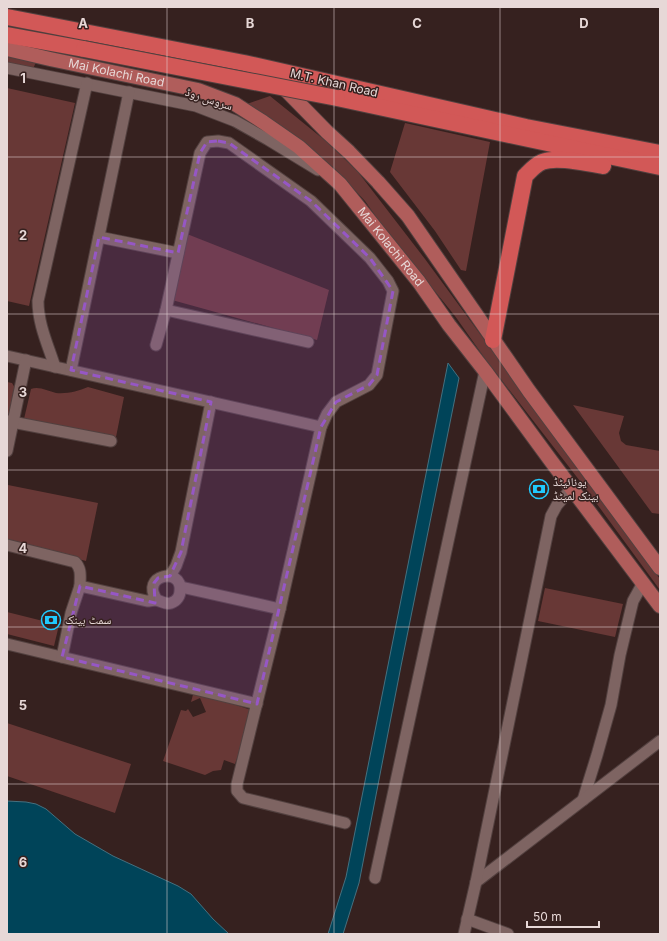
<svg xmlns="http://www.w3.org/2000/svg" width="667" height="941" font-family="Inter,'Noto Naskh Arabic',sans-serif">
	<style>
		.green { fill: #683836 }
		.water { fill: #004459; stroke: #45707f }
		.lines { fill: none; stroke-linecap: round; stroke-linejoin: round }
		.minor-casing { stroke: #52403f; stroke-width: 13 }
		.major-casing { stroke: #52403f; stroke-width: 16 }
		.highway-casing { stroke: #52403f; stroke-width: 18 }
		.minor { stroke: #7e6462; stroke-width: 11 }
		.major { stroke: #b05d5b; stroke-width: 14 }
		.highway { stroke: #d25857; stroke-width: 16 }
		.highway-bridge-casing { stroke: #52403f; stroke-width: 18; stroke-linecap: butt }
		.highway-bridge { stroke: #d25857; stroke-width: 16 }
		.marked { fill: #9657c5; fill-opacity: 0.2; stroke: #9657c5; stroke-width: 3; stroke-dasharray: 8 5; stroke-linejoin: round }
		.grid { fill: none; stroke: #e7d8d7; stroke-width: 1; stroke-opacity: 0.55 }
		.labels { text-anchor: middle; stroke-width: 3; stroke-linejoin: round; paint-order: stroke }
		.street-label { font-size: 12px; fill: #e7d8d7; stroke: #36211f }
		.poi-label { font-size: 12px; fill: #e7d8d7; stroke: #36211f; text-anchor: start }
		.grid-label { font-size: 13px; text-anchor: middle; font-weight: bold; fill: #e7d8d7; stroke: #36211f; stroke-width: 3; stroke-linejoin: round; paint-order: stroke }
	</style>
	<rect width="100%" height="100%" fill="#36211f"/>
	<g class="green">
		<path d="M7,56L36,62L33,69L7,64Z"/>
		<path d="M7,88L75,103L29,306L7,301Z"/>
		<path d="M270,96L327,142L358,172L425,259L660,579V590L583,485L486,360L455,316L386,231L365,201L334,168L294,137L247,104Z"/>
		<path d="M405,123L490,142L466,271L461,270L435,231L390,172Z"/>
		<path d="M187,234L329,290L317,340L172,300Z"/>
		<path d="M7,382L12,383L15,388L11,416H7Z"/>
		<path d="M88,387L124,397L115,442L24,419L31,389C39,386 48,391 56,393C68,394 78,391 88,387Z"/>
		<path d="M573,405L624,416L619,433L621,441L626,445L660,451V514L652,513Z"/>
		<path d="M8,485L98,503L86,561L7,541V489Z"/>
		<path d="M545,588L623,604L615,637L538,621Z"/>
		<path d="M7,612L59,625L54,646L7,634Z"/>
		<path d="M194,691L251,710L252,715L235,764L224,760L221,770L213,771L205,775L163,761L181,710L186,711L188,709L193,717L206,712L200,698L191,702Z"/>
		<path d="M7,723L131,764L115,813L7,776Z"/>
	</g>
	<g class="water">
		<path d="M448,363L459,378L401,666L359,883L343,934H328L346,877Z"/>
		<path d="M7,801L26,802L36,804L46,809L75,834L113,856L178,886L191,894L213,919L229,934H7Z"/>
	</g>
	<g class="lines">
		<defs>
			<g id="minor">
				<path d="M7,68L196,106L235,121L267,139L318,170"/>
				<path d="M99,237L178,253"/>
				<path d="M166,310L308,342"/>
				<path d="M156,345L166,310L200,153L207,142L218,141L229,143L311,201L370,258L388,281L393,291L377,375L369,385L336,402L327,414L321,427L280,609L237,784V791L243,798L345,823"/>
				<path d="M7,356L321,427"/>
				<path d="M55,367C48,345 38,324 38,301L87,83"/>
				<path d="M71,370L129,92"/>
				<path d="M7,421L111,441"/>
				<path d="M7,451L26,360"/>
				<path d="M7,545L75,562C82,569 80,577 80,586"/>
				<path d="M170,576L176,566L181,552L211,402"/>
				<path d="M181,587L280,609"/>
				<path d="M7,644L257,704"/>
				<path d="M62,657L71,613L80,586L147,601C150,601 153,600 156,600C162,601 165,605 171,603C177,601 180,596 180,591C183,566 139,575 157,600"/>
				<path d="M583,800L597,755L611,705L620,655L633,601L643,583"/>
				<path d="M375,878L485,371"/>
				<path d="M476,882L660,741"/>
				<path d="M467,919L508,934"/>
				<path d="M464,934L476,882L551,516L557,505L572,488"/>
			</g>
			<g id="major">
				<path id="s1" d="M7,49L50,59L198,90L235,104L263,122L299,147L340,184L419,282L449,325L485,371L551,461L660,606"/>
				<path d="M280,84L327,132L349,152L378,182L408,216L529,391L660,568"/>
			</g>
			<g id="highway">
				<path d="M7,17L244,63L526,127L660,153"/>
				<path d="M7,35L84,49"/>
				<path d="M337,98L660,167"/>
				<path d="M493,340L525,176C530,171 535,165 542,162C556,156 588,163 603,166"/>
			</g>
		</defs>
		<use href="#minor" class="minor-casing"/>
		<use href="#major" class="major-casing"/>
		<use href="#highway" class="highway-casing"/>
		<use href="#minor" class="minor"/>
		<use href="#major" class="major"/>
		<use href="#highway" class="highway"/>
		<defs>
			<path id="highway-bridge" d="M84,49L337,98"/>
		</defs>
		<use href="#highway-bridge" class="highway-bridge-casing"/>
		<use href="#highway-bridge" class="highway-bridge"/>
	</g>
	<path class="marked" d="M218,141L229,143L311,201L370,258L393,291L377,375L369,385L336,402L321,427L257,704L62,657L80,586L155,603L154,583L158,578L170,576L181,552L211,402L71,370L99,237L178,253L200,153L207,142Z"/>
	<path class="grid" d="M167,7V934M334,7V934M500,7V934M7,157H660M7,314H660M7,470H660M7,627H660M7,784H660"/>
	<defs>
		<symbol id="bank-ring" viewBox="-11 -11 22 22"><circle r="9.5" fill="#36211f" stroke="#21c9fd" stroke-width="1.5"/><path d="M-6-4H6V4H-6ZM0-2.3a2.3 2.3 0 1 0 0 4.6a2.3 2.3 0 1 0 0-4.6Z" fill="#21c9fd"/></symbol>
	</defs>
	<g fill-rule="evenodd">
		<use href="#bank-ring" x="528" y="478" width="22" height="22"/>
		<use href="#bank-ring" x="40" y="609" width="22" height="22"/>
	</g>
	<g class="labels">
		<g class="street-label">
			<text dy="4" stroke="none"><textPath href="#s1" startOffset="112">Mai Kolachi Road</textPath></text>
			<text transform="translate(334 83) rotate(13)" y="4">M.T. Khan Road</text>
			<text transform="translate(209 99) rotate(18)" y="4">سروس روڈ</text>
			<text dy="4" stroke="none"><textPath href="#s1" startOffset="448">Mai Kolachi Road</textPath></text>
		</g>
		<g class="poi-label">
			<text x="553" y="486">یونائیٹڈ<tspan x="553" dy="14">بینک لمیٹڈ</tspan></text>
			<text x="65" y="624">سمٹ بینک</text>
		</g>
	</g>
	<g class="grid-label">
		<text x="83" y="28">A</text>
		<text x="250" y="28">B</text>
		<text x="417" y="28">C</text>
		<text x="584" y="28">D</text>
		<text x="23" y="83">1</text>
		<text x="23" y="240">2</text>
		<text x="23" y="397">3</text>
		<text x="23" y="553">4</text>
		<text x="23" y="710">5</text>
		<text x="23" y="867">6</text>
	</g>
	<rect width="667" height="941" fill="none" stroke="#e7d8d7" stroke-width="16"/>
	<path d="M527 921v6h72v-6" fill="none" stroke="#e7d8d7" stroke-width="2"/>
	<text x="533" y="921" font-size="12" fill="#e7d8d7" stroke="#36211f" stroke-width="3" paint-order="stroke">50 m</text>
</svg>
